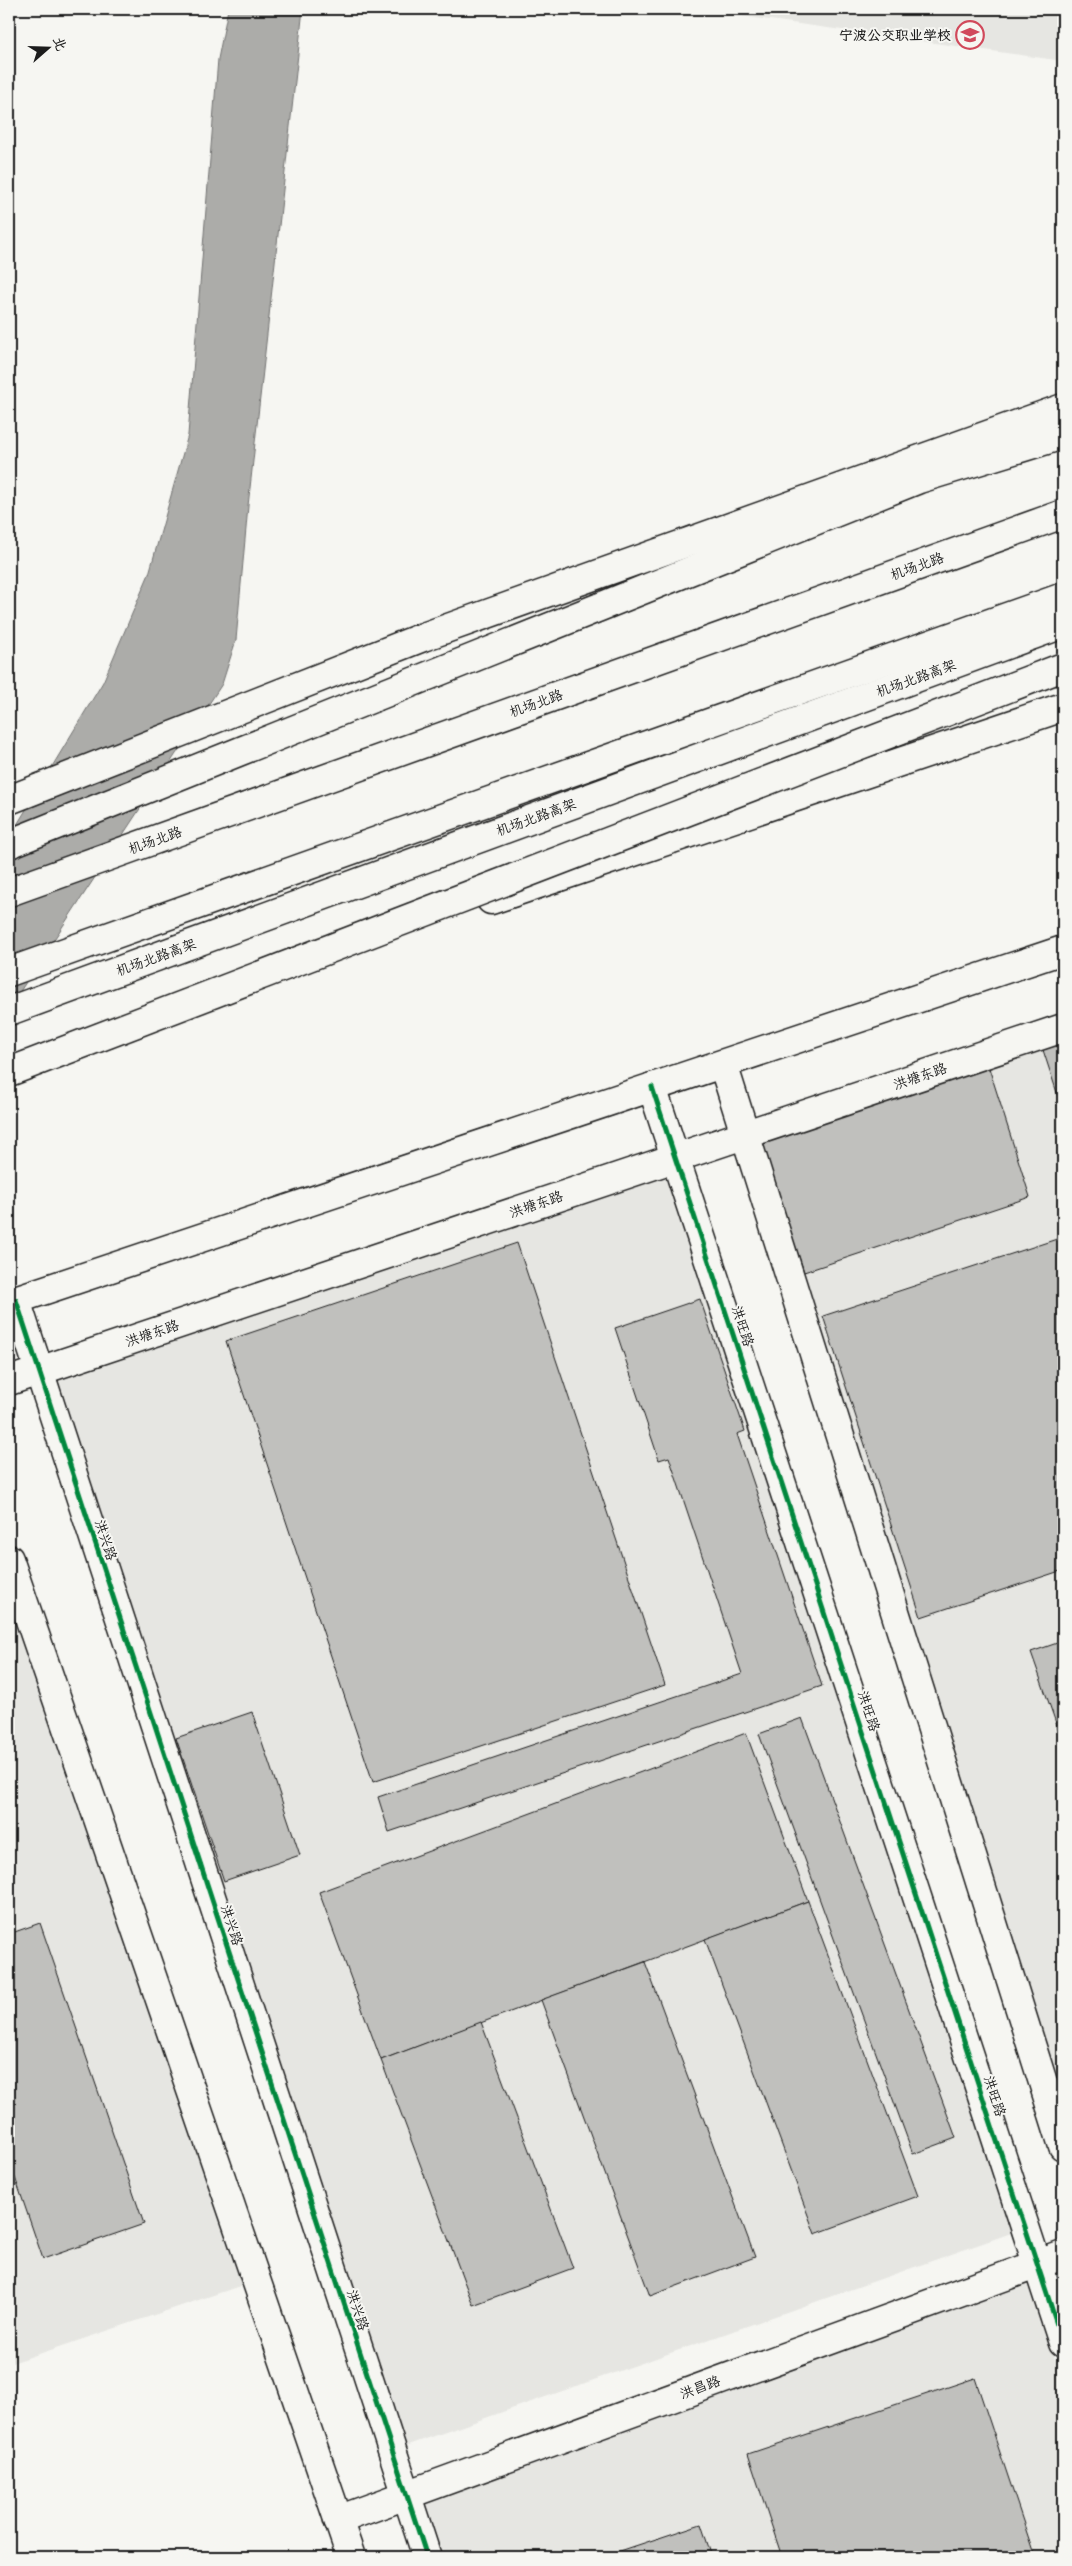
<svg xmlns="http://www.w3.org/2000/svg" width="1072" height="2566" font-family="Sriracha,'LXGW WenKai TC',sans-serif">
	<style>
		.built { fill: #e6e6e2 }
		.water { fill: #acaca9; stroke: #727271 }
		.building { fill: #c0c0bd; stroke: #1c1c1c }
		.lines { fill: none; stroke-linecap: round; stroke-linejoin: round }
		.minor-casing { stroke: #1c1c1c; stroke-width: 31 }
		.major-casing { stroke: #1c1c1c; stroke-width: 31 }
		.highway-casing { stroke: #1c1c1c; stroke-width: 31 }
		.minor { stroke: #f6f6f2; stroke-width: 28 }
		.major { stroke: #f6f6f2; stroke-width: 28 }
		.highway { stroke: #f6f6f2; stroke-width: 28 }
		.highway-bridge-casing { stroke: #1c1c1c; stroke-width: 31; stroke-linecap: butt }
		.highway-bridge { stroke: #f6f6f2; stroke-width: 28 }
		.cycleway-casing { stroke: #f6f6f2; stroke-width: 8 }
		.cycleway { stroke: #00873e; stroke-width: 5 }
		.labels { text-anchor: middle; stroke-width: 4; stroke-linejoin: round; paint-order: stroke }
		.poi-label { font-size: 14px; font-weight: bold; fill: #1c1c1c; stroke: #f6f6f2; text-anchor: end }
		.street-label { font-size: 14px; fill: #1c1c1c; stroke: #f6f6f2 }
	</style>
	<rect width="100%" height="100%" fill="#f6f6f2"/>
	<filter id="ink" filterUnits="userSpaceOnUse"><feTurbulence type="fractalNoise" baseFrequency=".02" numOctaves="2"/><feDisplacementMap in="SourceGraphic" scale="10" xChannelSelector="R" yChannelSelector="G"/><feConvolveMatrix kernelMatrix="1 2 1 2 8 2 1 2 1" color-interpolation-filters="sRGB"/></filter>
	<g filter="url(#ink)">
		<g class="built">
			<path d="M691,9H1063V61Z"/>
			<path d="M1063,1035V2116L754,1138Z"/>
			<path d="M669,1172L834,1688L1017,2231L403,2447L52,1379Z"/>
			<path d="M9,1604L243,2285L9,2364Z"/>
			<path d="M1029,2279L1063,2383V2557H440L422,2503Z"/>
		</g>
		<path class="water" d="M228,9H303L248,506L236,640L222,684L9,1008V838L103,682L149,574L188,435L218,59Z"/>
		<g class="building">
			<path d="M1063,1043V1111L1043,1050Z"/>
			<path d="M989,1068L1030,1197L804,1272L761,1143Z"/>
			<path d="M1063,1237V1570L921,1617L823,1316Z"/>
			<path d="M517,1243L665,1685L373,1782L226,1341Z"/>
			<path d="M700,1299L745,1431L737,1434L822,1686L389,1832L378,1797L742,1674L669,1457L659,1460L615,1328Z"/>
			<path d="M1063,1641V1743L1031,1652Z"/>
			<path d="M252,1712L300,1855L224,1881L176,1738Z"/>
			<path d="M802,1718L956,2138L913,2154L759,1734Z"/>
			<path d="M746,1733L808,1901L381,2060L319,1892Z"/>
			<path d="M808,1901L918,2196L815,2234L705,1939Z"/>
			<path d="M40,1923L144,2224L43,2259L9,2160V1934Z"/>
			<path d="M645,1962L755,2257L650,2296L541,2000Z"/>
			<path d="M481,2022L573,2268L473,2305L381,2060Z"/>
			<path d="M975,2378L1035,2557H782L748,2454Z"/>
			<path d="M701,2524L712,2557H602Z"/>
		</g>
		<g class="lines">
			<defs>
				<g id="minor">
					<path d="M9,800L423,637L1063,408"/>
					<path d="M723,1064L1063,2146"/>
					<path d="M652,1087L1063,2343"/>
					<path d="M16,1300L427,2557"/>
					<path d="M9,1559L351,2557"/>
					<path d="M338,2520L1063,2255"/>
				</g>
				<g id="major">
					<path d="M9,892L1063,514"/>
					<path d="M491,900L1063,707"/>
					<path d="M9,1302L1063,950"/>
					<path d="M9,1381L1063,1028"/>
				</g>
				<g id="highway">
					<path d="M9,844L919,479L1063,435"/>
					<path d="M9,972L1063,597"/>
					<path d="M9,1011L1063,624"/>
				</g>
			</defs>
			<use href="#minor" class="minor-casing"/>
			<use href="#major" class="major-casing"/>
			<use href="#highway" class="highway-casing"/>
			<use href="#minor" class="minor"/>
			<use href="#major" class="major"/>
			<use href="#highway" class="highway"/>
			<defs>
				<path id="highway-bridge" d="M9,1072L1063,667"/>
			</defs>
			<use href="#highway-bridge" class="highway-bridge-casing"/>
			<use href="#highway-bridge" class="highway-bridge"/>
			<defs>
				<g id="cycleway">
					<path d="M652,1087L1063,2343"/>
					<path d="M16,1300L427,2557"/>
				</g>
			</defs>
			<use href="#cycleway" class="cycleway-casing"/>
			<use href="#cycleway" class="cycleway"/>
		</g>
	</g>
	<defs>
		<symbol id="school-ring" viewBox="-11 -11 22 22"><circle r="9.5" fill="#f6f6f2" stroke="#d1495b" stroke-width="1.5"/><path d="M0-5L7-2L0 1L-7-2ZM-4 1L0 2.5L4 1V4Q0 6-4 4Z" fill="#d1495b"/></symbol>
	</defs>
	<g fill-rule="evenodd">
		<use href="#school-ring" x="954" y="19" width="32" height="32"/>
	</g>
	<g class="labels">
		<g class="poi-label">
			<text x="951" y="40">宁波公交职业学校</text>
		</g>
		<g class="street-label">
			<text transform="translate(917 566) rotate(-20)" y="5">机场北路</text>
			<text transform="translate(916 678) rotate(-20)" y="5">机场北路高架</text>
			<text transform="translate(536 703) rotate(-20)" y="5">机场北路</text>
			<text transform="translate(536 817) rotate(-20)" y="5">机场北路高架</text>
			<text transform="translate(155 840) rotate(-20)" y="5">机场北路</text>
			<text transform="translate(156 957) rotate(-20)" y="5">机场北路高架</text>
			<text transform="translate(920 1076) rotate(-19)" y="5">洪塘东路</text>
			<text transform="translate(536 1204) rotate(-19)" y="5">洪塘东路</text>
			<text transform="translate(743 1326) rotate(72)" y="5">洪旺路</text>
			<text transform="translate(152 1333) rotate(-19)" y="5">洪塘东路</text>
			<text transform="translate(106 1540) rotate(72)" y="5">洪兴路</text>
			<text transform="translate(869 1711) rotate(72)" y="5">洪旺路</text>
			<text transform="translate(232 1925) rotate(72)" y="5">洪兴路</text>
			<text transform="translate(995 2096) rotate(72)" y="5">洪旺路</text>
			<text transform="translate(358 2310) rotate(72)" y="5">洪兴路</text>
			<text transform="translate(700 2387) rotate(-20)" y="5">洪昌路</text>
		</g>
	</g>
	<rect width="1072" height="2566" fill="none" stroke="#f6f6f2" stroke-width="30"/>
	<rect x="15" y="15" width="1042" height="2536" fill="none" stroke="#1c1c1c" stroke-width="2" filter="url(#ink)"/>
	<g transform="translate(48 48) rotate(70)" stroke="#f6f6f2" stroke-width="4" paint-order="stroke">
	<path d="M0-4L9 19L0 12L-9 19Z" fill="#1c1c1c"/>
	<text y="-8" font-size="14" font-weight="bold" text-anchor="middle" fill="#1c1c1c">北</text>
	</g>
</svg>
